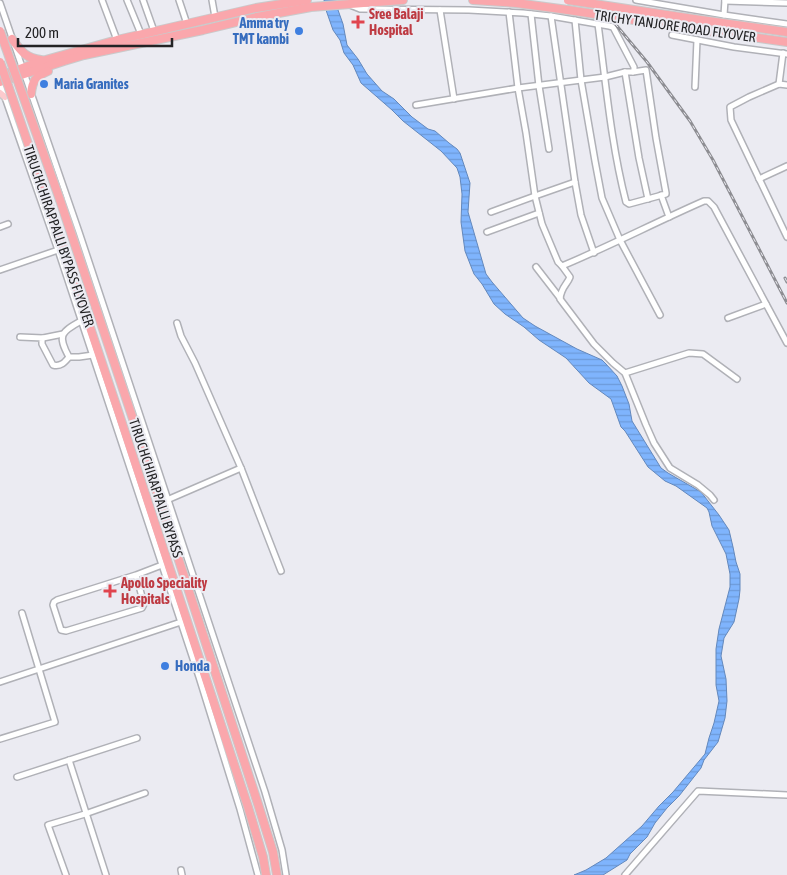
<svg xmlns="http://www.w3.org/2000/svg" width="787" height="875" font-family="'Asap Condensed',sans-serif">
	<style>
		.water { fill: url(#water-rules); stroke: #6388bc }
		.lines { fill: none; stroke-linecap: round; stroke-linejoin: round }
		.minor-casing { stroke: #b0b1b7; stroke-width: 8 }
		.major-casing { stroke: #cacacb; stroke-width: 9 }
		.highway-casing { stroke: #cacacb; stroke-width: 10 }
		.minor { stroke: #fff; stroke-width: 5 }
		.major { stroke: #fccacd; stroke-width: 6 }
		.highway { stroke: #faa7ac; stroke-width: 8 }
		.rail-casing { stroke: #8d8d92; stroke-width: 3 }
		.rail { stroke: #ebebf2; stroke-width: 1; stroke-dasharray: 4; stroke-linecap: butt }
		.highway-bridge-casing { stroke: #cacacb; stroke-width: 10; stroke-linecap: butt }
		.highway-bridge { stroke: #faa7ac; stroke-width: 8 }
		.health-dot { fill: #e0444e; stroke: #ebebf2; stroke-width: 2 }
		.shop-dot { fill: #3f7fe0; stroke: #ebebf2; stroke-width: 2 }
		.labels { text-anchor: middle; stroke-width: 4; stroke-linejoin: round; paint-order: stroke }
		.health-label { font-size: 14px; font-weight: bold; fill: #be3a42; stroke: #ebebf2; text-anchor: start }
		.shop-label { font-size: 14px; font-weight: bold; fill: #366cbe; stroke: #ebebf2; text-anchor: start }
		.street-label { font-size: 14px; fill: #232325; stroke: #ebebf2 }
	</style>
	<defs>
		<pattern id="water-rules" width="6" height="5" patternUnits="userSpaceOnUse" patternTransform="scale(1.25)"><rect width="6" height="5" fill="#7fb4fd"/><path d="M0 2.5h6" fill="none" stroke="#6d9ad9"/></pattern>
	</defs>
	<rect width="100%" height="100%" fill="#ebebf2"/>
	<path class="water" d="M324,0H338V10L343,24L347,45L358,59L367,74L382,91L394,99L412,117L428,129L435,131L449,143L457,149L460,153L470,183L468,212L486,274L492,282L523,318L535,326L577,349L602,360L606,364L617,376L622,386L629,404L632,421L661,468L668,473L701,492L719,515L729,530L733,547L736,562L740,574V590L739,599L734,622L724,638L721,656L726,679L727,701L725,718L718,742L704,760L701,768L679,796L667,808L655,823L647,837L630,854L627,860L603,875H574L586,870L606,858L642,826L659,806L673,792L705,754L709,738L714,723L719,701L716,685V649L719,629L730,587V574L726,554L712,526L709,512L707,508L676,486L665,481L648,467L625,431L621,427L611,399L589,383L566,358L539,340L524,327L505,314L494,304L482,284L474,274L465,251L461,222L462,194L460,177L457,168L441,151L403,121L392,110L361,83L353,65L344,53L340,40L333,30L326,10Z"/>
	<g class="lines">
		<defs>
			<g id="minor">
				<path d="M102,0L117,40"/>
				<path d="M127,0L141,34"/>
				<path d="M143,0L154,31"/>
				<path d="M179,0L187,24"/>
				<path d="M212,0L215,17"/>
				<path d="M636,0L724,15L787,24"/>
				<path d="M725,1L787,3"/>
				<path d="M0,3L79,232L265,792L282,850L286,875"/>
				<path d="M350,5L360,9L469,10L523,13L551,16L609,26L613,27L634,67V70L633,72H625L605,77L518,88L416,105"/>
				<path d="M440,10L454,99"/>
				<path d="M509,12L518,88L526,133L535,196L542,224L558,262L562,266C610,246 656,222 704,201H708L714,207L787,343"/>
				<path d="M531,14L539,86L549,149"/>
				<path d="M724,15L725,0"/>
				<path d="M551,16L575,182L581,215L594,253"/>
				<path d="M575,20L581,80L595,161L602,198L620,240L660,315"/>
				<path d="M598,24C606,84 611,144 626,202L629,204L666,194V193L656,138L646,70L633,72"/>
				<path d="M672,35L734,47L787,54"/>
				<path d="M625,72L639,158L648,199"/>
				<path d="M0,83L58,250L199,677L240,809L258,875"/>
				<path d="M779,84L783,53"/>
				<path d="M787,85L779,84L749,97L730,107L731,120L787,237"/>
				<path d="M695,87L697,40"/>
				<path d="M759,179L787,166"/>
				<path d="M661,195L669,217"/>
				<path d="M491,212L535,196L575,182"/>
				<path d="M0,227L8,224"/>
				<path d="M487,232L539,213"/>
				<path d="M562,266L570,277C567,285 561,287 560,299L594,344L613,363L625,373L646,425L654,443L670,468L698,485L710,495L714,500"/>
				<path d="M536,267L560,298"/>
				<path d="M0,270L58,250"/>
				<path d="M728,318L766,304"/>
				<path d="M81,321C61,332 57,335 69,357H79L93,355"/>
				<path d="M177,323L181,336L195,363L241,468L281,571"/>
				<path d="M20,337L43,338L42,340V344L53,365C61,367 65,362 69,357"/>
				<path d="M43,338L63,334"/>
				<path d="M625,373L689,353L703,354L737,379"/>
				<path d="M167,500L241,468"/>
				<path d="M136,575L57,600L54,602L53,605L61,630L66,631L142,608L144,604L136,575L162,565"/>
				<path d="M0,682L181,622"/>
				<path d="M0,739L55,722L22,613"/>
				<path d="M69,760L106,875"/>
				<path d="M17,777L137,738"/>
				<path d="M181,870L182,875"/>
				<path d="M66,875L48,825L85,814L145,793"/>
				<path d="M625,875L698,791L787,795"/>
			</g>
			<path id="major" d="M0,93L5,97"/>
			<g id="highway">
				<path d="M473,0L516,3L568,10"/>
				<path d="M694,19L787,32"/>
				<path d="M687,28L787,42"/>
				<path d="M12,39C21,51 25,58 41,60"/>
				<path d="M0,76L42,61L117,40L256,8L307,0"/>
				<path d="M0,82L64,61L84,55L203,30L257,17L311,7L403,0"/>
				<path d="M31,94C32,81 36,76 48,71"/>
				<path d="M60,200L136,428L258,804L273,852L277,875"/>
				<path d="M48,202L118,411L248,807L263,857L266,875"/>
			</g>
		</defs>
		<use href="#minor" class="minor-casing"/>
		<use href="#major" class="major-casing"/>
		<use href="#highway" class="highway-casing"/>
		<use href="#minor" class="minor"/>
		<use href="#major" class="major"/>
		<use href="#highway" class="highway"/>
		<defs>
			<g id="rail">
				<path d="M594,0L617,26L647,62L690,121L713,160L787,303"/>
				<path d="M785,278L787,282"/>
			</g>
		</defs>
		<use href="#rail" class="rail-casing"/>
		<use href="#rail" class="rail"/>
		<defs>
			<g id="highway-bridge">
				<path d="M568,0L694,19"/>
				<path d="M568,10L687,28"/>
				<path d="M0,31L60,200"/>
				<path d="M0,62L48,202"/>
			</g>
		</defs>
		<use href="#highway-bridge" class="highway-bridge-casing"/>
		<use href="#highway-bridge" class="highway-bridge"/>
	</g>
	<g class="health-dot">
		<path d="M355.5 14.5h5v5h5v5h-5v5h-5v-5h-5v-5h5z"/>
		<path d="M107.5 583.5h5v5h5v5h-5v5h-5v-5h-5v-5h5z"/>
	</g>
	<g class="shop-dot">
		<circle cx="299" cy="31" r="5"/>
		<circle cx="44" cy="84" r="5"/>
		<circle cx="165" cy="666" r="5"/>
	</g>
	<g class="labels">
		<g class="health-label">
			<text x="369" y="19">Sree Balaji<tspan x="369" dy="16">Hospital</tspan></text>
			<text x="121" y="588">Apollo Speciality<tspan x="121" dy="16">Hospitals</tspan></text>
		</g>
		<g class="shop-label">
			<text x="289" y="28" text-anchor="end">Amma try<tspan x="289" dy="16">TMT kambi</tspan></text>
			<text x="54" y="89">Maria Granites</text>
			<text x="175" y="671">Honda</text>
		</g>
		<g class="street-label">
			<text transform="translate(675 26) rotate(8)" y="5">TRICHY TANJORE ROAD FLYOVER</text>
			<text transform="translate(59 236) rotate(71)" y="5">TIRUCHCHIRAPPALLI BYPASS FLYOVER</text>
			<text transform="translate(156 488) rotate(72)" y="5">TIRUCHCHIRAPPALLI BYPASS</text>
		</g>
	</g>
	<path d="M18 38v8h154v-8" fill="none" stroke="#232325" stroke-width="2.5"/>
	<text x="25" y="38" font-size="15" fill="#232325" stroke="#ebebf2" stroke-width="4" paint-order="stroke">200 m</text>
</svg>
